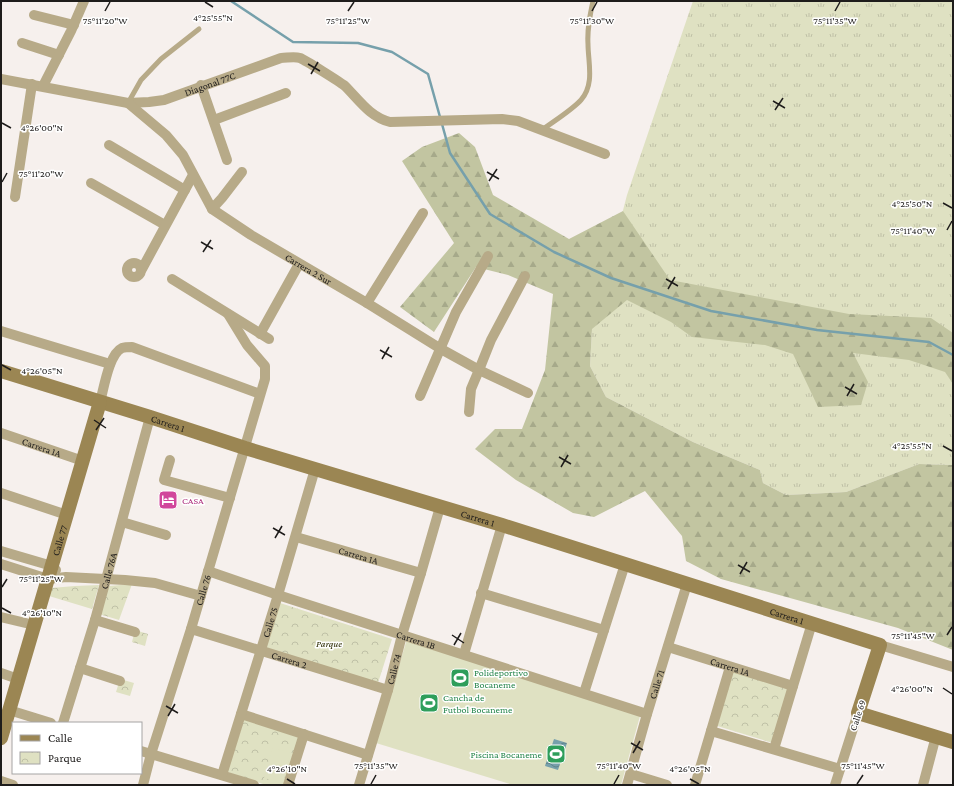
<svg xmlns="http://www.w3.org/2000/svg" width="954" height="786" font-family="'Crimson Pro',serif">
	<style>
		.grass { fill: url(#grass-tufts) }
		.forest { fill: url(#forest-firs) }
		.park { fill: url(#park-crowns) }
		.pitch { fill: #dfe1c2 }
		.water { fill: url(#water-waves) }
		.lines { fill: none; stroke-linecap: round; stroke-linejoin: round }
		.stream { stroke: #76a0ab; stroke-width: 2.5 }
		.lane { stroke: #b7aa88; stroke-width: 5 }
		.street { stroke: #b7aa88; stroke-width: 10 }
		.secondary { stroke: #9b8653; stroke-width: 14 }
		.ticks { fill: none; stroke: #1e1c1b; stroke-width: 1.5 }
		.labels { text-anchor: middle; stroke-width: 3; stroke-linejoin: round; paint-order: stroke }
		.street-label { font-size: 10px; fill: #1e1c1b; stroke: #fff }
		.hotel-label { font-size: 10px; fill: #b23c85; stroke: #fff; text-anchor: start }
		.park-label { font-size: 10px; font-style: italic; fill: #2b2b00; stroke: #fff }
		.leisure-label { font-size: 10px; fill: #27864d; stroke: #fff; text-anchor: start }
		.ticks-label { font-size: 10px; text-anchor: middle; fill: #1e1c1b; stroke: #fff; stroke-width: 3; stroke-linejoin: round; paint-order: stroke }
	</style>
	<defs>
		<pattern id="grass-tufts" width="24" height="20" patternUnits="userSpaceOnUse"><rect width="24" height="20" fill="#dfe1c2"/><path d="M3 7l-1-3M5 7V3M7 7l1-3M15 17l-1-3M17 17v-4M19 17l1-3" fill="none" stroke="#bfc0a6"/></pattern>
		<pattern id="forest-firs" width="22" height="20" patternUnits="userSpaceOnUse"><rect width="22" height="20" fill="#c2c5a1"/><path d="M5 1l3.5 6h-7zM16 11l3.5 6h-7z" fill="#a6a98a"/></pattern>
		<pattern id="park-crowns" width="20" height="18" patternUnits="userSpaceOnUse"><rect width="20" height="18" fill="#dfe1c2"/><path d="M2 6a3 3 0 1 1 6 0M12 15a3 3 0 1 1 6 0" fill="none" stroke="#bfc0a6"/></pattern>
		<pattern id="water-waves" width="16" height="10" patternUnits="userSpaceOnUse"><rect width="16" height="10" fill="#76a0ab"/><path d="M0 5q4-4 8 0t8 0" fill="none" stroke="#60828a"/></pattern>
	</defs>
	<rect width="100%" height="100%" fill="#f6f0ed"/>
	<path class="grass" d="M693,1H953V465L919,464L846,492L786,495L763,483L760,470L693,442L606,397L590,366L592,329L627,195Z"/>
	<path class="forest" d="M459,133L475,147L493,195L569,239L623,211L670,280L849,314L931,318L953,333V384L945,372L909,360L853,353L868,382L861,405L818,407L793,354L765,345L692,337L671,322L627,300L592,329L590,366L606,397L693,442L760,470L763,483L786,495L846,492L919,464L953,465V650L898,628L721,579L686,561L682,536L645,491L594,517L573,513L516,480L475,449L495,429H522L545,370L553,294L508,275L476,267L434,332L400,307L454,243L402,161L422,147Z"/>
	<g class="park">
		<path d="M132,584L119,620L99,614L109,586Z"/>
		<path d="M99,585L92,609L49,596L51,588L75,586Z"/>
		<path d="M280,603L392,639L378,683L266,648Z"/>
		<path d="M135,630L148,634L145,646L132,642Z"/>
		<path d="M731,671L789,689L773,743L714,725Z"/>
		<path d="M120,679L134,683L130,696L116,692Z"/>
		<path d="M245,717L301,735L285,785H266L227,772Z"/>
	</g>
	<g class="pitch">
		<path d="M407,639L640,716L621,785H513L376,743Z"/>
		<path d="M272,748L291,753L283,783L264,778Z"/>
	</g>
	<path class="water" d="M554,739L567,743L558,770L545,766Z"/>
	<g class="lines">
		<g class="stream">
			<path d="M231,1L293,42L358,43L392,52L428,74L440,117"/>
			<path d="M442,124L450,153L490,214L554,252L611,278L711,311L817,330L929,342L953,355"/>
		</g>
		<g class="lane">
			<path d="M128,103L141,80L161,59L199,29"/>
			<path d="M542,130C554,121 572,110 581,100C595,84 588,62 588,44C587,29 590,15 593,1"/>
		</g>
		<g class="street">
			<path d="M34,15L74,25"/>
			<path d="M22,43L59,55"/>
			<path id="s1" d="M1,79L128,103L149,102L164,100L281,58C287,58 294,56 300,58C305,60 340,82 345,86C359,100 370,117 390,122L502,119L518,121L605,154"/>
			<path d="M201,85L227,160"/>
			<path d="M43,86L71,31L84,1"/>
			<path id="s2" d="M128,103L166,135L183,155L212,209L251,235L367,303L441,349L479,370L528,393"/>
			<path d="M214,120L286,93"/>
			<path d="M109,145L185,190"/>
			<path d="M91,183L165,225"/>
			<path d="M15,197L32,84"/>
			<path d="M212,209L222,198L242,172"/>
			<circle cx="134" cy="270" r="7"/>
			<path d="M142,269L193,175"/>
			<path d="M172,279L269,339"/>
			<path d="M367,303L423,213"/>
			<path d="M1,331L110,364"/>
			<path d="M260,334L299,264"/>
			<path d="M420,396L456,312L488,256"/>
			<path d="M100,402C104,388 109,354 122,348C125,347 129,347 132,347L260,394"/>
			<path d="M469,412L471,389L479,370L491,340L525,276"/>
			<path id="s3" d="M1,433L83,461"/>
			<path d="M170,460L164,480L230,498"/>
			<path d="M1,493L67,515"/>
			<path d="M122,522L166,535"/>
			<path id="s4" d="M296,537L421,573"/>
			<path d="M1,551L52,566L56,570"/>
			<path d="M1,564L48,579L66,577L125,580L155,583L201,596"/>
			<path id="s5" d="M208,571L278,595L647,714"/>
			<path d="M481,593L604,630"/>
			<path d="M1,617L34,625"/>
			<path d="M95,620L135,632"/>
			<path id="s6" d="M191,629L388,690"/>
			<path d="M880,645L953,667"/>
			<path id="s7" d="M668,647L793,686"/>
			<path d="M464,654L502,525"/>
			<path d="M80,668L120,681"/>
			<path d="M1,673L18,679"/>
			<path d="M584,693L625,564"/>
			<path d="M9,710L51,723"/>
			<path d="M241,714L368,755"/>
			<path id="s8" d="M63,723L95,620L150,417"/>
			<path d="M711,731L840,769"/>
			<path d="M774,749L812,623"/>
			<path d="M141,751L254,785"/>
			<path d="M631,774L667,785"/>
			<path id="s9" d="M222,775L278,595L315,469"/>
			<path d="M1,781L13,785"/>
			<path id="s10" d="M143,785L151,754L191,629L265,379V366L247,345L228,314"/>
			<path d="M288,785L304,734"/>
			<path id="s11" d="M359,785L388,690L402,635L421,573L440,507"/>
			<path id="s12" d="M627,785L647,714L687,584"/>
			<path d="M695,785L730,667"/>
			<path d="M835,785L858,713"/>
			<path d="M923,785L936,736"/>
		</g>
		<g class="secondary">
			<path id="s13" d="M1,371L150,417L245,448L502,525L880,645L858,713L953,742"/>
			<path id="s14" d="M1,738L100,402"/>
		</g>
	</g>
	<path class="ticks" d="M205,2L213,7M105,11L110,2M348,11L354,2M592,11L597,2M835,11L840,2M308,64L320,71M311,74L318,62M773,101L785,108M775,110L783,98M2,123L11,128M487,172L499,179M489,181L497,169M2,182L7,173M943,203L952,208M947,230L952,221M201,242L213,249M203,252L211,240M666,279L678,286M668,289L675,277M380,350L392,357M382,359L389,347M2,365L11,370M845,387L857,394M847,396L854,384M94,420L106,428M96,430L104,418M943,446L952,451M559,457L571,464M561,467L568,455M273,528L285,535M275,538L282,526M738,565L750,572M740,574L747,562M2,587L7,579M2,608L11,613M452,635L464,643M947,635L952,627M454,645L461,633M943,688L952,694M166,706L178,713M168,716L175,704M631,743L643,750M633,753L640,741M287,779L295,784M690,779L699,784M371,784L376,775M614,784L619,775M857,784L863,775"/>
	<defs>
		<symbol id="hotel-square" viewBox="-11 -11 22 22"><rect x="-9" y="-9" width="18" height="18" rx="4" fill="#d1479c" stroke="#fff"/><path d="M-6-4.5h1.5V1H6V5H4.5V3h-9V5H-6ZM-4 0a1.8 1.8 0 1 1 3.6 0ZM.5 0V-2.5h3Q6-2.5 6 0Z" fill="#fff"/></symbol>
		<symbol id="stadium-square" viewBox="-11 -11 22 22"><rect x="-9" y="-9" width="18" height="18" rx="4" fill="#2e9e5b" stroke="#fff"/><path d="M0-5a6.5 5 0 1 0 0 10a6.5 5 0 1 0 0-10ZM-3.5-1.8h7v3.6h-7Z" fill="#fff"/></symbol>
	</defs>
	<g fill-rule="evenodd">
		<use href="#hotel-square" x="157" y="489" width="22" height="22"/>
		<use href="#stadium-square" x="449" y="667" width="22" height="22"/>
		<use href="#stadium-square" x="418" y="692" width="22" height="22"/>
		<use href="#stadium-square" x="545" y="743" width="22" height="22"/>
	</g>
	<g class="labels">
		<g class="street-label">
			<text dy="4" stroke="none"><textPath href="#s1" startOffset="214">Diagonal 77C</textPath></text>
			<text dy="4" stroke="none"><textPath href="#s2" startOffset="251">Carrera 2 Sur</textPath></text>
			<text dy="4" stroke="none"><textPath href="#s13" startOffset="175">Carrera 1</textPath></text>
			<text dy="4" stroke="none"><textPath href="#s3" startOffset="43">Carrera 1A</textPath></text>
			<text dy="4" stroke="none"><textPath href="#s13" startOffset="499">Carrera 1</textPath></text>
			<text dy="4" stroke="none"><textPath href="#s14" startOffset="206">Calle 77</textPath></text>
			<text dy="4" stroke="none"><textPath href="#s4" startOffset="65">Carrera 1A</textPath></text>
			<text dy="4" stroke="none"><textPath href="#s8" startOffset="159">Calle 76A</textPath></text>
			<text dy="4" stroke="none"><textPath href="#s10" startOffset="204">Calle 76</textPath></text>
			<text dy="4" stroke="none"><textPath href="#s13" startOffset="823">Carrera 1</textPath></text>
			<text dy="4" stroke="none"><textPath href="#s9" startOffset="160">Calle 75</textPath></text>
			<text dy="4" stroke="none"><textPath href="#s5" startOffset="219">Carrera 1B</textPath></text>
			<text dy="4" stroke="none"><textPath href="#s6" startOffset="103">Carrera 2</textPath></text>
			<text dy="4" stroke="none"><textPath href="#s7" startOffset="65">Carrera 1A</textPath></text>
			<text dy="4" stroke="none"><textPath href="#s11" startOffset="121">Calle 74</textPath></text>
			<text dy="4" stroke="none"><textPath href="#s12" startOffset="105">Calle 71</textPath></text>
			<text transform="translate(857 715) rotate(-72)" y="4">Calle 69</text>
		</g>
		<g class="hotel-label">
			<text x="182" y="504">CASA</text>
		</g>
		<g class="park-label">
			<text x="329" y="647">Parque</text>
		</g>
		<g class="leisure-label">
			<text x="474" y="676">Polideportivo<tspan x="474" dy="12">Bocaneme</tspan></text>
			<text x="443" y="701">Cancha de<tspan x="443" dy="12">Futbol Bocaneme</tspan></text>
			<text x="542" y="758" text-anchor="end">Piscina Bocaneme</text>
		</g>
	</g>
	<g class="ticks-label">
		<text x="213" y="21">4°25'55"N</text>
		<text x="105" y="24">75°11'20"W</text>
		<text x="835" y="24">75°11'35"W</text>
		<text x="348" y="24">75°11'25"W</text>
		<text x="592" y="24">75°11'30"W</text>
		<text x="42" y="131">4°26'00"N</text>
		<text x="41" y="177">75°11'20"W</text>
		<text x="912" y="207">4°25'50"N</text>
		<text x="913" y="234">75°11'40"W</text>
		<text x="42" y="374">4°26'05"N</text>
		<text x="912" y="449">4°25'55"N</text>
		<text x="41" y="582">75°11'25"W</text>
		<text x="42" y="616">4°26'10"N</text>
		<text x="913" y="639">75°11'45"W</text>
		<text x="912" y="692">4°26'00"N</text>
		<text x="376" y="769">75°11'35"W</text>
		<text x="619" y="769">75°11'40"W</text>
		<text x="863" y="769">75°11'45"W</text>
		<text x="287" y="772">4°26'10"N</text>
		<text x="690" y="772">4°26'05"N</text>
	</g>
	<rect width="954" height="786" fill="none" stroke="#1e1c1b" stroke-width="4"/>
	<rect x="12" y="722" width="130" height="52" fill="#ffffff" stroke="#a5a4a4"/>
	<rect x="20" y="735" width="20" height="6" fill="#9b8653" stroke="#a5a4a4"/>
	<text x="48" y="742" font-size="12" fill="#1e1c1b">Calle</text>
	<rect x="20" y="752" width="20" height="12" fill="url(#park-crowns)" stroke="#a5a4a4"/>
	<text x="48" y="762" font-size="12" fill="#1e1c1b">Parque</text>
</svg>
